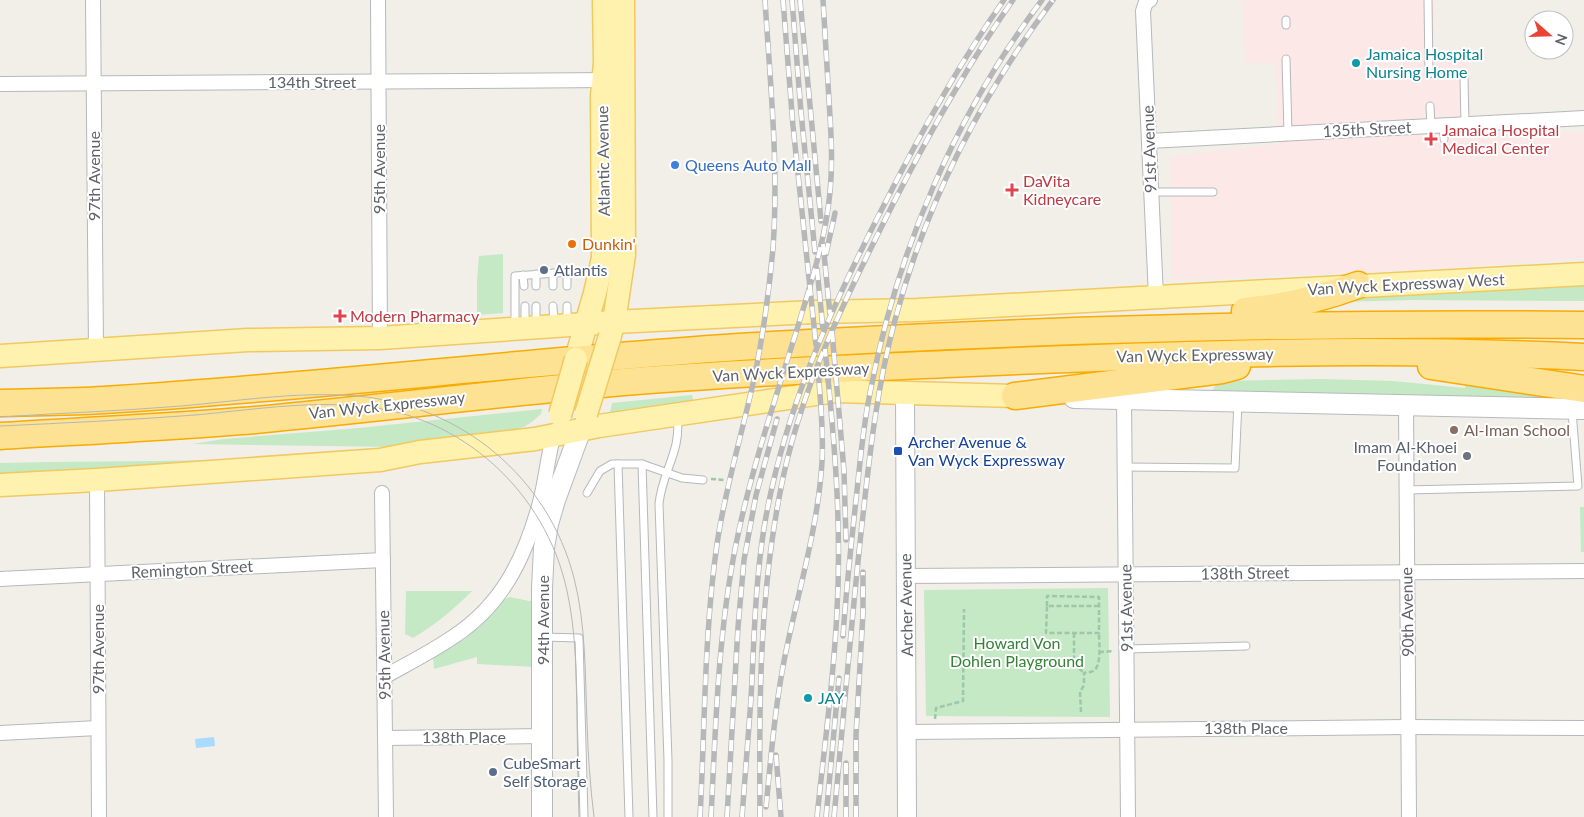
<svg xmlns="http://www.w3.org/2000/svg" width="1584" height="817" font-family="Lato,sans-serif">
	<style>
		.medical { fill: #fce8e6 }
		.green { fill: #c5e8c5 }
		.water { fill: #aadaff }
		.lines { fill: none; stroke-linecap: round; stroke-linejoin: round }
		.service-casing { stroke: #b5b8bc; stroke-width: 9 }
		.minor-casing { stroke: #b5b8bc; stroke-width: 16 }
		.tertiary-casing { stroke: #b5b8bc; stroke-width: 20 }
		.secondary-casing { stroke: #b6babf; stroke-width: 22 }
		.primary-casing { stroke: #f2c960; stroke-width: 25 }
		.motorway-casing { stroke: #f9ab00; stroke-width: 29 }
		.path { stroke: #9cc7a9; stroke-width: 2.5; stroke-dasharray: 5 2.5; stroke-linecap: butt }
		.service { stroke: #fff; stroke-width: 7 }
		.minor { stroke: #fff; stroke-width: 14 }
		.tertiary { stroke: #fff; stroke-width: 18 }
		.secondary { stroke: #fff; stroke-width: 20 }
		.primary { stroke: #fff2af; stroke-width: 22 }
		.motorway { stroke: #fde293; stroke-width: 26 }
		.tram { stroke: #b6b7b8; stroke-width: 1 }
		.rail-casing { stroke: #b6b7b8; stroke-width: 5.5 }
		.rail { stroke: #fff; stroke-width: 4; stroke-dasharray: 11; stroke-linecap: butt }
		.primary-bridge-casing { stroke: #f2c960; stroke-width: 25; stroke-linecap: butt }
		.primary-bridge { stroke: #fff2af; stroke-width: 22 }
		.culture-dot { fill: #0f9aa8; stroke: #fff; stroke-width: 2 }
		.health-dot { fill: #e0444e; stroke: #fff; stroke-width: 2 }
		.shop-dot { fill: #3f7fe0; stroke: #fff; stroke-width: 2 }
		.food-dot { fill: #e8710a; stroke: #fff; stroke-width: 2 }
		.service-dot { fill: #5c6f8a; stroke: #fff; stroke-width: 2 }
		.education-dot { fill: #8d6e63; stroke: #fff; stroke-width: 2 }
		.transit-dot { fill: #1a4fb4; stroke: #fff; stroke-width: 2 }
		.worship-dot { fill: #6b7280; stroke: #fff; stroke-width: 2 }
		.labels { text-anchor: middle; stroke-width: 4; stroke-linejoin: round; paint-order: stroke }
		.culture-label { font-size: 16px; fill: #0d838f; stroke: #fff; text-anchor: start }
		.street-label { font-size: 16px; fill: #5f6368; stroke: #fff }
		.health-label { font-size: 16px; fill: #be3a42; stroke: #fff; text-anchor: start }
		.shop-label { font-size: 16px; fill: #366cbe; stroke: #fff; text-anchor: start }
		.food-label { font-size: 16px; fill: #c56008; stroke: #fff; text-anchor: start }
		.service-label { font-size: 16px; fill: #4e5e75; stroke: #fff; text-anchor: start }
		.education-label { font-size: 16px; fill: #785e54; stroke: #fff; text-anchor: start }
		.transit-label { font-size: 16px; fill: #164399; stroke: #fff; text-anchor: start }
		.worship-label { font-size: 16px; fill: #5b616d; stroke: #fff; text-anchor: end }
		.park-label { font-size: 16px; fill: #348238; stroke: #fff }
	</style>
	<rect width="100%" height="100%" fill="#f1efe8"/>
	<path class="medical" d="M1257,0H1435L1434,55H1469L1471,134L1584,133V258L1416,270L1172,280L1170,157L1279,144L1276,63H1246L1242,1Z"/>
	<g class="green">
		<path d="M503,254V313L477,315V281L479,256Z"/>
		<path d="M1584,286V301L1412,300L1339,302L1338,299L1390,295Z"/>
		<path d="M1321,379L1393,381L1465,388L1466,381L1581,402L1211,392L1219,381Z"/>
		<path d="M692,395L693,400L622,413L610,412L612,403Z"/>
		<path d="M542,409L541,414L533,421L524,427L488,436L397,447L192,444L224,439L359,428Z"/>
		<path d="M208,460H274L0,475V463C69,461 139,462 208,460Z"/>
		<path d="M1580,507H1584V552H1581Z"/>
		<path d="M1108,588L1110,717L926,716L924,590Z"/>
		<path d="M406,591H472C453,610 435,625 413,638L405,634Z"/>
		<path d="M510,597L534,602L535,667L477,664V657L434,669L433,656L501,600Z"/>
	</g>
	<path class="water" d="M214,737L215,746L196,748L195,739Z"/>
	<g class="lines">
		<defs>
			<g id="service">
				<path d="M1428,0L1429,74"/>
				<path d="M1286,20V25"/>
				<path d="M1286,59L1288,133"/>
				<path d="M1464,78L1465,124"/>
				<path d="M1430,106L1431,126"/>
				<path d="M1443,125L1444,139"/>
				<path d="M1151,192H1213"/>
				<path d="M553,273V286"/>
				<path d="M536,274V286"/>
				<path d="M523,275L524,286"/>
				<path d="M567,286V272"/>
				<path d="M525,306V326"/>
				<path d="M536,306V323"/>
				<path d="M553,306L554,323"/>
				<path d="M567,306V323"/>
				<path d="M515,327V276L598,270"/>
				<path d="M618,464L629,817"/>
				<path d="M642,464L653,817"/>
				<path d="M1125,467L1235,468L1238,402"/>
				<path d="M1406,490L1578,486L1572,411"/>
				<path d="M587,493L600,471L612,464H642L682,478L703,480"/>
				<path d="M543,637L579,638L584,817"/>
				<path d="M1127,649L1246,646"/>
				<path d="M668,817V760L659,504C662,471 682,451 677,417"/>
			</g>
			<g id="minor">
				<path d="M93,0L96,351"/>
				<path d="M378,0L380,338"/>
				<path d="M1150,0L1146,2L1143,11L1156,297"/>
				<path d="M0,84L609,80"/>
				<path d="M1149,141L1584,118"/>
				<path d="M1124,399L1128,817"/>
				<path d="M1406,406L1409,817"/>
				<path d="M97,480L99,817"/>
				<path d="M382,493L386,817"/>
				<path d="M906,576L1584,571"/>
				<path d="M0,579L383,560"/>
				<path d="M384,677C407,664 431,652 453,637C502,605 524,559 539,506C546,482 547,458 554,434"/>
				<path d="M908,732L1408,727L1584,728"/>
				<path d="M0,733L98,728"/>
				<path d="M386,738L542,736"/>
			</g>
			<path id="tertiary" d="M905,394L907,817"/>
			<g id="secondary">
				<path d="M1074,398L1584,409"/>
				<path d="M542,817V588L544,548L548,524L555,500L581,429"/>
			</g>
			<g id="primary">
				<path d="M610,335L614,322L624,255L623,0"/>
				<path d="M0,356L248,340L380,338L614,322L813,312L918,310L1584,274"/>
				<path d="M576,359L595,293L603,258L602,96L605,63L604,0"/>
				<path d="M0,485L97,480L380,460L420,452L535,439L599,426L836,391L1015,396"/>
			</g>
			<g id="motorway">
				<path d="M1245,311C1286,307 1320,299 1358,285"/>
				<path d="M1431,366L1584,389"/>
				<path d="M1015,396L1222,370L1237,366"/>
				<path d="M0,403C34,402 69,402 104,400C316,387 527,361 739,347C1021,330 1302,322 1584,325"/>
				<path d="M0,436C85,431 170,427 255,420C382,408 508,392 636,381C747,372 859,368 970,363C1175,354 1379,347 1584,357"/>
			</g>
		</defs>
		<use href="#service" class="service-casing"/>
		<use href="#minor" class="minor-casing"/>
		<use href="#tertiary" class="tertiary-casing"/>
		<use href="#secondary" class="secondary-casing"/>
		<use href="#primary" class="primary-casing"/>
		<use href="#motorway" class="motorway-casing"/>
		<g class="path">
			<path d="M711,479L725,480"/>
			<path d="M1047,606V596L1099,597V633H1046L1047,606H1099"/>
			<path d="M1074,633V664L1084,673"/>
			<path d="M1099,652L1114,651"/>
			<path d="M1081,712L1080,692L1084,685V673C1087,672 1090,673 1093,671C1102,667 1099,642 1099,633"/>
			<path d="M935,719L936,708L963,701L964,609"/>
		</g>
		<use href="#service" class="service"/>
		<use href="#minor" class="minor"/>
		<use href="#tertiary" class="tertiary"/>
		<use href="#secondary" class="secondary"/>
		<use href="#primary" class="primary"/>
		<use href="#motorway" class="motorway"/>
		<g class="tram">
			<path d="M0,417C60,413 121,411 181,406C239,401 299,391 357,396C461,405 548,477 574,578C586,625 585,674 587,722C588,754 590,785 594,817"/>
			<path d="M0,426C65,423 130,420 195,415C250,410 305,401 360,406C461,414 546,492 567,591C575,627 576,664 577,701C577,740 578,778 579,817"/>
		</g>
		<defs>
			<g id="rail">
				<path d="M783,0L793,126L816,345"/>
				<path d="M792,0L801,112L815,252"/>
				<path d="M800,0L821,221"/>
				<path d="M823,244L830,314"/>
				<path d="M826,254L835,213"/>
				<path d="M817,269L823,329"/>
				<path d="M832,331L844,471L846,540"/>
				<path d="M843,636C846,591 851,546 856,500C860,463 863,425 871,388C898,248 956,114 1042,0"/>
				<path d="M776,755L781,817"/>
				<path d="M846,763V817"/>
				<path d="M766,807C771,757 775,706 785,656C798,592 818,528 822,462C824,431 820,399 818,367"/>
				<path d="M700,817C705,727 704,634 717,544C725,489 742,434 754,379C763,336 769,292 773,248C779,165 770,82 765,0"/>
				<path d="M711,817C716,721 718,625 739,530C754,461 777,394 798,326C811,283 826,237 830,192C833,161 831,131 829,100C827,67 825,33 823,0"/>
				<path d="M727,817L738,627L744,560L756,495L777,419"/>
				<path d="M742,817C745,778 748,738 751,699C754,642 755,585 764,528C783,413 831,308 884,205C920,134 958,65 1004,0"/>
				<path d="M760,817C759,708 759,600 780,493C799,390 846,297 893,204C929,134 968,64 1013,0"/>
				<path d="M817,817C824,748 834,679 837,610C842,522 834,435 825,349"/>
				<path d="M826,817L839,678"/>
				<path d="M834,817C843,722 851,627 861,533C869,461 876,390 895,320C926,203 981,96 1053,0"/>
				<path d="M856,817V735L863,613V572"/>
			</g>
		</defs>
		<use href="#rail" class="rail-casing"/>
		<use href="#rail" class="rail"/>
		<defs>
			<g id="primary-bridge">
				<path d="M586,414L610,336"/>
				<path d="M560,415L576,359"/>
			</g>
		</defs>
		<use href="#primary-bridge" class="primary-bridge-casing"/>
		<use href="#primary-bridge" class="primary-bridge"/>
	</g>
	<g class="culture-dot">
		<circle cx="1356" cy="63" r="5"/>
		<circle cx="808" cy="698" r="5"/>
	</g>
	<g class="health-dot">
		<path d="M1428.5 131.5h5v5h5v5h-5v5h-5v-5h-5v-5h5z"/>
		<path d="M1009.5 182.5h5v5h5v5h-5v5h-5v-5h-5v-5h5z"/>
		<path d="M337.5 308.5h5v5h5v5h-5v5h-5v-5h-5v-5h5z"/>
	</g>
	<circle class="shop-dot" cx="675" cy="165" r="5"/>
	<circle class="food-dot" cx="572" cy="244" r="5"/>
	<g class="service-dot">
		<circle cx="544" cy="270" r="5"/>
		<circle cx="493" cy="772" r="5"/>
	</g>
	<circle class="education-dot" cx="1454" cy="430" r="5"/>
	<rect class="transit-dot" x="893" y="446" width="10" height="10" rx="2.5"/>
	<circle class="worship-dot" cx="1467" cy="456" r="5"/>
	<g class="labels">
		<g class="culture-label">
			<text x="1366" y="60">Jamaica Hospital<tspan x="1366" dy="18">Nursing Home</tspan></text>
			<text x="818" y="704">JAY</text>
		</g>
		<g class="street-label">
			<text x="312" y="88">134th Street</text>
			<text transform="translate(1367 129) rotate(-3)" y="6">135th Street</text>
			<text transform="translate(1149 149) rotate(-92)" y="6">91st Avenue</text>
			<text transform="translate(603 161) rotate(-91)" y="6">Atlantic Avenue</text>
			<text transform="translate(379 169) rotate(-90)" y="6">95th Avenue</text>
			<text transform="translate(94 176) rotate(-90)" y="6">97th Avenue</text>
			<text transform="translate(1406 284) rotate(-3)" y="6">Van Wyck Expressway West</text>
			<text transform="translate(1195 355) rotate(-1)" y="6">Van Wyck Expressway</text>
			<text transform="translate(791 372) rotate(-3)" y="6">Van Wyck Expressway</text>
			<text transform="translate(387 405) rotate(-6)" y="6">Van Wyck Expressway</text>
			<text transform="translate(192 569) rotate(-3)" y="6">Remington Street</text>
			<text transform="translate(1245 573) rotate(-1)" y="6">138th Street</text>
			<text transform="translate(906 605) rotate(-91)" y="6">Archer Avenue</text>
			<text transform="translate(1126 608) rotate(-91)" y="6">91st Avenue</text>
			<text transform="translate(1407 612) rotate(-91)" y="6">90th Avenue</text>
			<text transform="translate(543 620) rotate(-90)" y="6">94th Avenue</text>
			<text transform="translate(98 649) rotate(-90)" y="6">97th Avenue</text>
			<text transform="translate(384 655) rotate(-91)" y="6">95th Avenue</text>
			<text x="1246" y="734">138th Place</text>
			<text x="464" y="743">138th Place</text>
		</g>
		<g class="health-label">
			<text x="1442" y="136">Jamaica Hospital<tspan x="1442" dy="18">Medical Center</tspan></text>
			<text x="1023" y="187">DaVita<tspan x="1023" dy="18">Kidneycare</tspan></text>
			<text x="350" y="322">Modern Pharmacy</text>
		</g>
		<g class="shop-label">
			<text x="685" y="171">Queens Auto Mall</text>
		</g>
		<g class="food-label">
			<text x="582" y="250">Dunkin'</text>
		</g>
		<g class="service-label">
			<text x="554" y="276">Atlantis</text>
			<text x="503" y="769">CubeSmart<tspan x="503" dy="18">Self Storage</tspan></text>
		</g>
		<g class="education-label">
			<text x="1464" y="436">Al-Iman School</text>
		</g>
		<g class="transit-label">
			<text x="908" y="448">Archer Avenue &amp;<tspan x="908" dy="18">Van Wyck Expressway</tspan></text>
		</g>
		<g class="worship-label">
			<text x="1457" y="453">Imam Al-Khoei<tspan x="1457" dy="18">Foundation</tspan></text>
		</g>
		<g class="park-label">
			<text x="1017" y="649">Howard Von<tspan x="1017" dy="18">Dohlen Playground</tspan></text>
		</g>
	</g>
	<g transform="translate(1549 35) rotate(110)"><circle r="24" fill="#ffffff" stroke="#bfc1c3"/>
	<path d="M0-4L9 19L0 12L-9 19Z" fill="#ea4335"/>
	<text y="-8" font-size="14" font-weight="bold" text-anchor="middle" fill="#5f6368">N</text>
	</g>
</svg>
